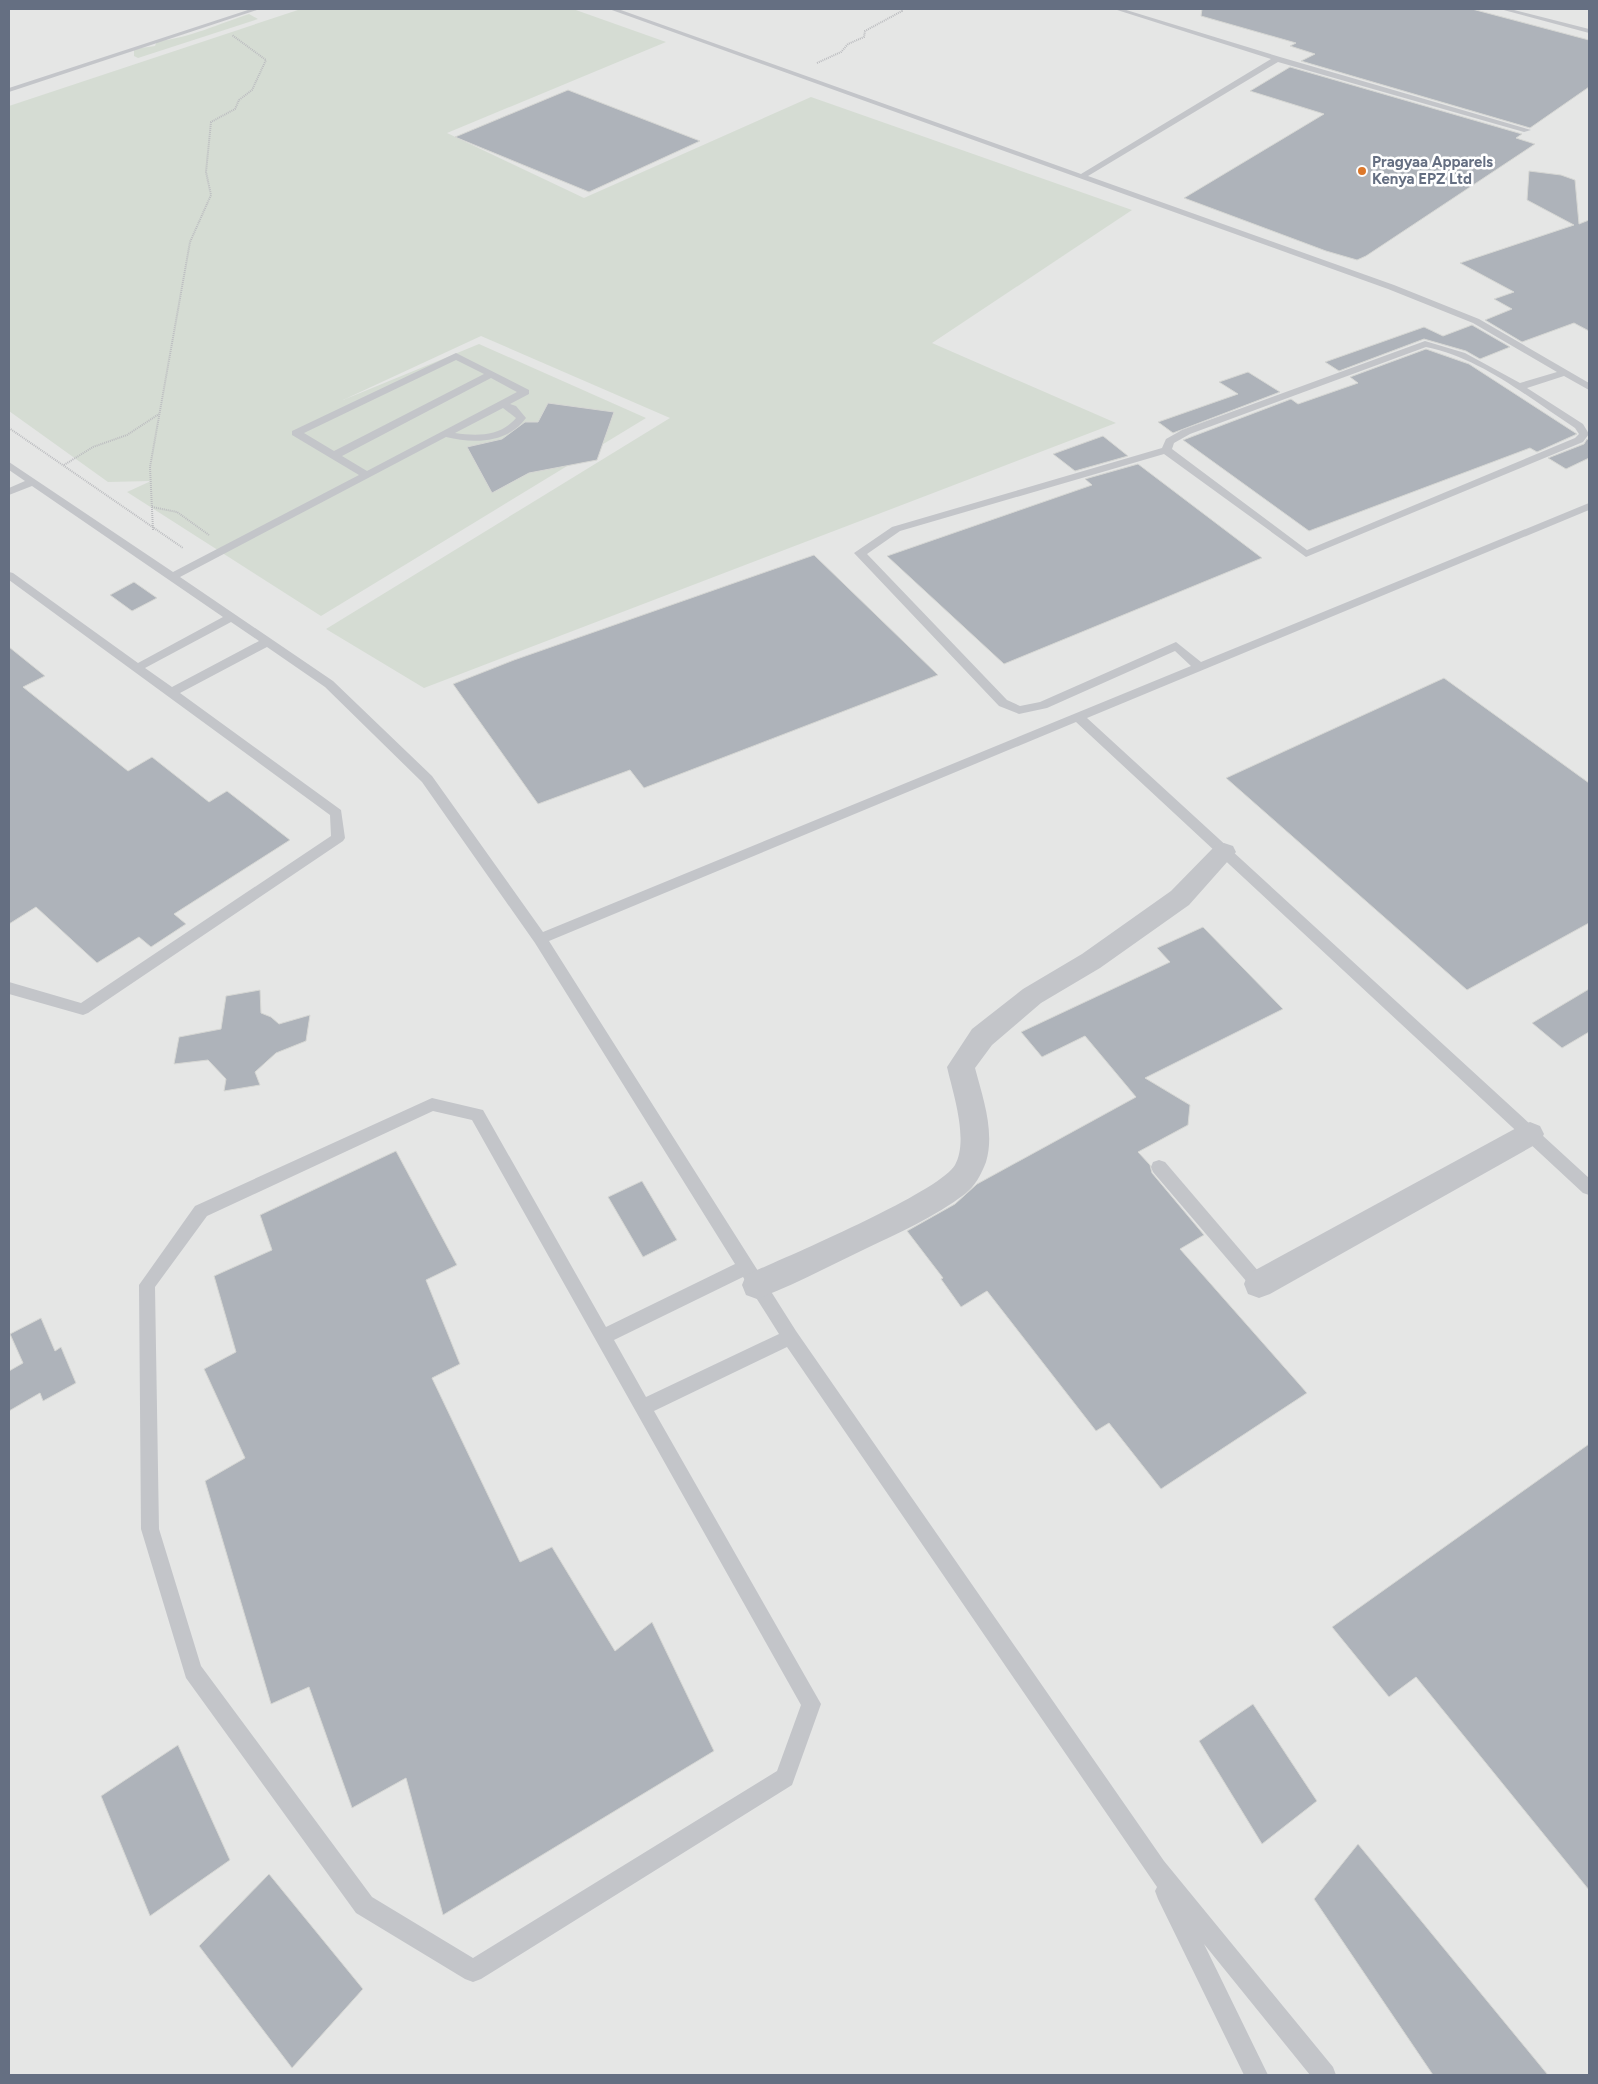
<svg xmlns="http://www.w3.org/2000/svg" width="1598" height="2084" font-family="Figtree,sans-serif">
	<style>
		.built { fill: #e5e6e5 }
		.green { fill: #d5dcd3 }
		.building { fill: #aeb3ba; stroke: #d6d7d4 }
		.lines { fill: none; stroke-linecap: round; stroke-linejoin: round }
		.path { stroke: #bcbdc0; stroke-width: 2; stroke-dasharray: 1 1; stroke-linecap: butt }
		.service { fill: #c3c5c9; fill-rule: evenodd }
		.minor { fill: #c3c5c9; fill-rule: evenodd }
		.poi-dot { fill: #dc782b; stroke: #fff; stroke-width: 2 }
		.labels { text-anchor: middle; stroke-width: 5; stroke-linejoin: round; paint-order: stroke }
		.far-poi-label { font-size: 15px; font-weight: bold; fill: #656f82; stroke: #fff; text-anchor: start }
	</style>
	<rect width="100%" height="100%" fill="#f5f5f2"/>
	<rect class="built" x="9" y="9" width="1580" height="2066"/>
	<g class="green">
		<path d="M301,9H573L666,42L447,133L584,198L811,97L1132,210L932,343L1116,423L424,688L326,629L670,418L481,336L343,400L479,344L646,418L321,616L127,492L151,481L108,482L9,411V106Z"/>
		<path d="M249,14L258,19L138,58L134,56V49L155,46L157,41C187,39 221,23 249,14Z"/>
	</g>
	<g class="building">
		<path d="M1202,9H1472L1589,40V87L1530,128L1301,61L1315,54L1290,46L1296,43L1201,16Z"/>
		<path d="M1290,67L1522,134L1516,138L1535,144L1366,256L1357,260L1326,251L1184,198L1324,114L1250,91Z"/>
		<path d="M568,90L700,141L589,192L455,137Z"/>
		<path d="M1529,171L1561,175L1575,180L1579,224L1589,220V331L1574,323L1522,342L1485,320L1512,309L1494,299L1514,292L1460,263L1574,225L1527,200Z"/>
		<path d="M1472,325L1510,347L1480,359L1466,351L1424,339L1339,371L1325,362L1424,327L1443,336Z"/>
		<path d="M1426,349L1469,364L1577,434L1537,452L1530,448L1309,531L1183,440L1291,399L1298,404L1358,383L1350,377Z"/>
		<path d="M1248,372L1280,392L1173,433L1158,422L1238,394L1219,382Z"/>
		<path d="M548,403L614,412L597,460L529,473L492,493L467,447L502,439L525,422H538Z"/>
		<path d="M1103,436L1128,456L1075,471L1053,454Z"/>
		<path d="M1587,439L1589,441V458L1566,469L1548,458L1584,444Z"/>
		<path d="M1138,464L1262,558L1004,664L887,556L1092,485L1085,479Z"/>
		<path d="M814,555L938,675L644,788L630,770L538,804L453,684L514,660Z"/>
		<path d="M134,582L157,598L132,611L110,595Z"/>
		<path d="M9,647L45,676L23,687L128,771L152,757L209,802L227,791L290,840L174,914L186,924L151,947L139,937L97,963L36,907L9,924Z"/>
		<path d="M1444,678L1589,783V923L1467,990L1226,778Z"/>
		<path d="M1203,927L1283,1009L1145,1078L1190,1105L1188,1125L1138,1152L1150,1165L1152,1173L1204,1235L1180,1249L1307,1393L1161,1489L1109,1423L1096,1431L987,1291L961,1307L941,1279L943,1278L907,1231L955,1204L977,1184L1136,1097L1085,1036L1042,1057L1021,1032L1170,962L1157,948Z"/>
		<path d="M1589,989V1032L1562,1048L1532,1023Z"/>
		<path d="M260,990L261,1013L271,1017L279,1024L310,1015L306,1041L276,1053L255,1072L260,1085L224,1091L226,1079L208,1060L174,1064L179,1037L221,1029L226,996Z"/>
		<path d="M396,1151L457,1265L426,1280L460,1364L432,1378L520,1562L552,1547L615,1651L652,1622L714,1751L443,1915L406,1778L352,1808L309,1687L271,1704L205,1481L245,1458L204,1369L236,1352L214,1276L272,1250L260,1215Z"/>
		<path d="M642,1181L677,1240L643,1257L608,1197Z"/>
		<path d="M41,1318L55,1351L61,1347L76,1383L43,1401L40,1393L9,1411V1371L23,1363L10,1334Z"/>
		<path d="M1589,1444V1890L1416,1677L1389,1697L1332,1627Z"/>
		<path d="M1253,1704L1317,1801L1262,1844L1199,1741Z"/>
		<path d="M178,1745L230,1860L150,1916L101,1796Z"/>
		<path d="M1358,1844L1548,2075H1433L1314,1899Z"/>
		<path d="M269,1874L363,1989L292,2068L199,1946Z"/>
	</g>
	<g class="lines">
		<g class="path">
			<path d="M817,63L841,52L848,44L864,37L865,31L902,11L901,9"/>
			<path d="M9,428L183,548"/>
			<path d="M64,465L93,447L127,435L159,414"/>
			<path d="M152,507L177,512L209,535"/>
			<path d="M153,530L150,467L190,242L211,195L206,172L211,122L235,109L239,100L252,90L266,60L232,35"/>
		</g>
		<g class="service">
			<path d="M251,9H260L9,92V88Z"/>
			<path d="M609,9H618L1081,174L1271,59L1114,9H1123L1280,57L1531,130L1524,132L1278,62L1088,176L1394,285L1479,319L1589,383V390L1564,376L1527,388L1583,424L1589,434L1583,442L1306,557L1164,454L900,531L867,554L1007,700L1020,706L1040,702L1176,642L1201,662L1589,503V510L1087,718L1589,1178V1195L1583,1193L1076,722L549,941L796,1331L1164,1861L1333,2067L1336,2075H1310L1204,1944L1268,2075H1244L1158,1899L1155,1891L1157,1887L787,1347L654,1411L821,1704L792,1785L481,1979L473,1982L465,1979L356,1913L186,1678L141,1529L139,1285L195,1206L432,1098L483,1110L606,1327L735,1264L535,943L422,782L325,687L267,647L180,693L341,810L345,838L343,841L88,1013L83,1015L9,994V982L81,1003L331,836L330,815L9,580V572L13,573L138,663L223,617L32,486L9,495V488L25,481L9,470V462L173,572L359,475L292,435V431L456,353L529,390V394L510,404L516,406L526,418C508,443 475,444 446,437L180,577L333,681L432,776L543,932L1191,666L1175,651L1047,708L1019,714L999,706L854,553L892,527L1162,448L1166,439L1182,430L1425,341L1465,353L1520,383L1557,372L1473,323L1388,289ZM1426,347C1481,358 1529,398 1575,428L1579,434L1575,438L1307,550L1172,449L1174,443L1190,434ZM456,360L484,374L334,451L304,433ZM491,378L517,392L367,471L342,456ZM503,408L516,418C500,437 476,436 455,433ZM231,622L259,641L172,687L145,668ZM433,1111L472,1120L801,1705L777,1771L473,1958L372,1897L201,1666L159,1529L155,1287L207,1216ZM743,1277L779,1334L646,1397L614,1340Z"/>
			<path d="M1500,9H1510L1589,29V33Z"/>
			<path d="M1159,1160L1165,1162L1265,1279L1267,1284L1265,1289L1259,1291L1253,1289L1153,1172L1151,1167L1153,1162Z"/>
		</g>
		<g class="minor">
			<path d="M1224,843L1233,846L1236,852L1189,905L1100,968L1041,1003L992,1045L975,1068C983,1098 995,1132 986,1162C981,1175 975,1186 965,1194C935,1217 898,1233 865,1249C829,1266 794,1285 757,1299L746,1295L742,1285L746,1275C782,1259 940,1192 955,1165C969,1140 953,1093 947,1067L972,1029L1023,989L1082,954L1171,891L1215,846Z"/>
			<path d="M1530,1122L1540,1126L1544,1134L1540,1142L1270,1294L1259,1298L1248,1294L1244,1284L1248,1274L1520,1126Z"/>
		</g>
	</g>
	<circle class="poi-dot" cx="1362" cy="171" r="5"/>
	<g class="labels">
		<g class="far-poi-label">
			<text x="1372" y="167">Pragyaa Apparels<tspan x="1372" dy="17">Kenya EPZ Ltd</tspan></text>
		</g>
	</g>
	<rect width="1598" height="2084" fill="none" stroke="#656f82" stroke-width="20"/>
</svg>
